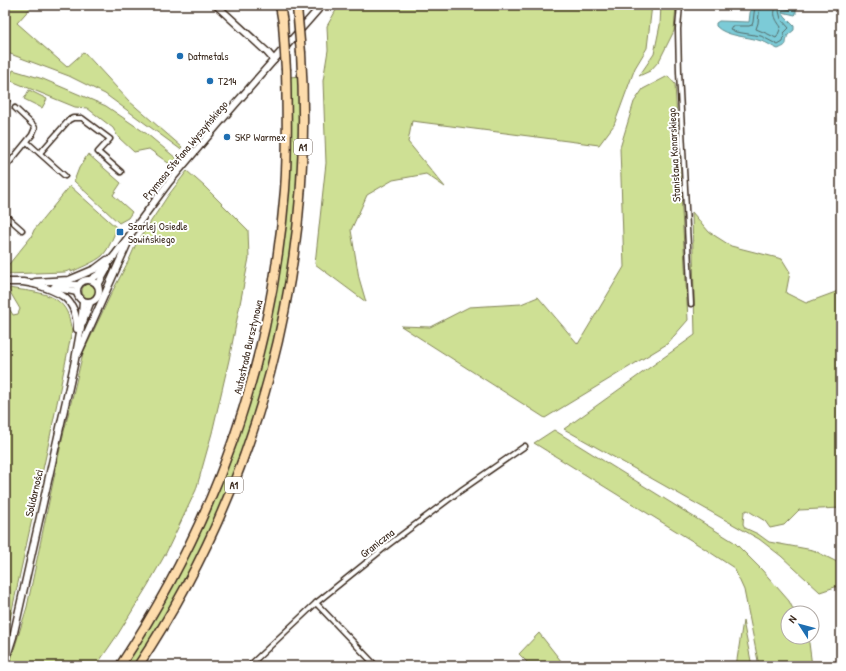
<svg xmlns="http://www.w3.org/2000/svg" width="846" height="671" font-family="'Patrick Hand',sans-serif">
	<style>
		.green { fill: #cee094; stroke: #848559 }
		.water { fill: #7bcbd7; stroke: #618b8d }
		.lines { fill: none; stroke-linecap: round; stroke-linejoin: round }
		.shore { stroke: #556a68; stroke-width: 1 }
		.street-casing { stroke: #3b2a1e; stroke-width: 7 }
		.secondary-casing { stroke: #3b2a1e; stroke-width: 9 }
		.highway-casing { stroke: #3b2a1e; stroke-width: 11 }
		.street { stroke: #fff; stroke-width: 4 }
		.secondary { stroke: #fff; stroke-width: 6 }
		.highway { stroke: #fddcac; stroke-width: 8 }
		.highway-bridge-casing { stroke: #3b2a1e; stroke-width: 11; stroke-linecap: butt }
		.highway-bridge { stroke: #fddcac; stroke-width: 8 }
		.poi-dot { fill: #1f6fb2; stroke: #fff; stroke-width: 1.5 }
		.labels { text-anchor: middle; stroke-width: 4; stroke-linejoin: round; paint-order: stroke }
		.shield { fill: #fff; stroke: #766a62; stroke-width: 1 }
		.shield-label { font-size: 10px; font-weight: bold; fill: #3b2a1e }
		.poi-label { font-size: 11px; fill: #3b2a1e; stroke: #fff; text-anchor: start }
		.street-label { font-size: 11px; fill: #3b2a1e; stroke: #fff }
	</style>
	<rect width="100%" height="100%" fill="#fff"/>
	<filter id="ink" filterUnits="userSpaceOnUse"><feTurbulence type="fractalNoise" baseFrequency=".025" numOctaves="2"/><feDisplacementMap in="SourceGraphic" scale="8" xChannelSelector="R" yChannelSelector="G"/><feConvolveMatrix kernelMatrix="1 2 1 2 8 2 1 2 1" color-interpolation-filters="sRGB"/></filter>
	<g filter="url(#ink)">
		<g class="green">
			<path d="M5,5H33L17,23L67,67L84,52L129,101L182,147L180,149L105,94L69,76L5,52Z"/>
			<path d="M339,5H652L647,48L635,68L614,125L599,145L412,121L408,142L445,187L426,174L393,180L367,195L351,230L359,278L366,302L315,264L326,163L323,81L328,50L327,26Z"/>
			<path d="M661,5H676L674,31L659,61L650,71L639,76L654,54L660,25Z"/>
			<path d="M13,70L43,79L106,106L147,134L177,159L171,165L149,149L134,152L118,137L113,128L87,108L75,107L9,80Z"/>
			<path d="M299,76C300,119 300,162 297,205C288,301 264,397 228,486C222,501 217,516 210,530C188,577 162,622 134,666H125C149,628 172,590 192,550C232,469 259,383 275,295C279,268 284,241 286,214C290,169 289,123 290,77Z"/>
			<path d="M668,76L675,84L688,320L667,344L545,418L401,326L430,327L469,307L521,304L538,297L578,344L624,267L620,148L634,102L643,89Z"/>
			<path d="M29,90L47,99L42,108L24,99Z"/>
			<path d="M88,154L121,183L113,195L132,212L128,218L119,223L74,181L79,168Z"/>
			<path d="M187,171L204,186L248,230L249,258L229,360L212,433L196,490L166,553L148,585L118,634L96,666H9L27,607L61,444L83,353L111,294L129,260L136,244L167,197Z"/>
			<path d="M70,186L117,228C113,237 109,249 102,256C95,262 80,268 71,272V270L65,272L5,274V269L31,237L34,230Z"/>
			<path d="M692,212L709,232L731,246L782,259L790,272L786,293L806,303L841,290V508L799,510L784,525L770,528L765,521L747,510L744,512L743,524L745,528L758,534L769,542L813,550L841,564V585L820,592L781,556L759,539L564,429L695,335Z"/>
			<circle cx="89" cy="291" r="7"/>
			<path d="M9,288C30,292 57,291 67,312C70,318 70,325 72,331L47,451L5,642V312L10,310L13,315L18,314L20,309L10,292Z"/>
			<path d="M554,430L734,542L762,570L789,601L795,613H788V637H807L809,643L812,666H759L744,590L734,568L702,547L534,443Z"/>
			<path d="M743,621L752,666H736Z"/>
			<path d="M539,633L565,666H531L519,654Z"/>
		</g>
		<path class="water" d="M751,5H796V14L795,15L782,12L785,17L794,26V30L788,35C784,44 790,44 778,49C772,47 767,42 761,41C748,36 726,37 716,26V23L719,21L749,22Z"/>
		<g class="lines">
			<g class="shore">
				<path d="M755,5L753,22L752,25L749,26H732L730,29L736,32L761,36L778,45L783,42L784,33L789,28L781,19L779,11L783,8L791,10L792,5"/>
				<path d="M760,5L758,23L756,29L768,34L776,38L777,37L781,27C776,20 771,13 778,5"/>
			</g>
			<defs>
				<g id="street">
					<path d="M680,5L678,29L679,72L691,304"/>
					<path d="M5,100L7,101"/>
					<path d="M27,142L65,176"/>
					<path d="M40,153L69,120L73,118H82L110,139L98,152L121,172"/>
					<path d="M5,168L32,135L35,128L34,126L15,108"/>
					<path d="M5,215L22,230"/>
					<path d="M316,603L376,666"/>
					<path d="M249,666L316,603L388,545L460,491L525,446"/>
				</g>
				<g id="secondary">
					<path d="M216,5L267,52L274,60"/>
					<circle cx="88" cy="291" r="11"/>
					<path d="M90,280L99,274L115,255L169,182L231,109L322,5"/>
					<path d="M5,282H23L35,284"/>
					<path d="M35,282L69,280L95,269L107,260"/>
					<path d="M31,283C58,291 77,297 77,329"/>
					<path d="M56,284L78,285"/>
					<path d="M98,285L108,267"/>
					<path d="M54,287L77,292"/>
					<path d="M83,322L90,303"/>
					<path d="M78,354L130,238"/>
					<path d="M5,662L13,637L74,365L81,327L83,302"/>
				</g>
				<g id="highway">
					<path d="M280,5L283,23"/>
					<path d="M120,666C217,519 271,365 285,190C288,150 287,110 286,70"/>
					<path d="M138,666C259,484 315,270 301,53"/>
				</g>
			</defs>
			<use href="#street" class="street-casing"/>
			<use href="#secondary" class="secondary-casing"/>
			<use href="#highway" class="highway-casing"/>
			<use href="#street" class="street"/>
			<use href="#secondary" class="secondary"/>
			<use href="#highway" class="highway"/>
			<defs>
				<g id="highway-bridge">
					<path d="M297,7L301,53"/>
					<path d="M283,23L286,70"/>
				</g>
			</defs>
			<use href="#highway-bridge" class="highway-bridge-casing"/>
			<use href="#highway-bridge" class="highway-bridge"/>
		</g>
	</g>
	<g class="poi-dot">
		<circle cx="180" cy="56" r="4"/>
		<circle cx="210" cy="81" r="4"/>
		<circle cx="227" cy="137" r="4"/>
		<rect x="116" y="228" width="8" height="8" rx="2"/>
	</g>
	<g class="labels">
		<g class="shield">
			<rect x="294" y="139" width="18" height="16" rx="3"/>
			<rect x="225" y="477" width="18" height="16" rx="3"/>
		</g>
		<g class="shield-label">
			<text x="303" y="151">A1</text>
			<text x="234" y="489">A1</text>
		</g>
		<g class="poi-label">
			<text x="188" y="60">Datmetals</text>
			<text x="218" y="85">T214</text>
			<text x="235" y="141">SKP Warmex</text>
			<text x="128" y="230">Szarlej Osiedle<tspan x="128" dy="13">Sowińskiego</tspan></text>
		</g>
		<g class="street-label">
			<text transform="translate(185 150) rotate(-50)" y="4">Prymasa Stefana Wyszyńskiego</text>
			<text transform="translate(674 155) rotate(-93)" y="4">Stanisława Konarskiego</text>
			<text transform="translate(248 347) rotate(-77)" y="4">Autostrada Bursztynowa</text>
			<text transform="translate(34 493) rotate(-77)" y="4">Solidarności</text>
			<text transform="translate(377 543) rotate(-38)" y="4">Graniczna</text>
		</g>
	</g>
	<rect width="846" height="671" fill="none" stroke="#fff" stroke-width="20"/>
	<rect x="10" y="10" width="826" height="651" fill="none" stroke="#3b2a1e" stroke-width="1.5" filter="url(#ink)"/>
	<g transform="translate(800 625) rotate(306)"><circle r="19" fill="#ffffff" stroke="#b1aaa5"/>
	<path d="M0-3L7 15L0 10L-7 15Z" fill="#1f6fb2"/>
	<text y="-6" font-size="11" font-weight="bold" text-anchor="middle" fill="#3b2a1e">N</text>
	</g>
</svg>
